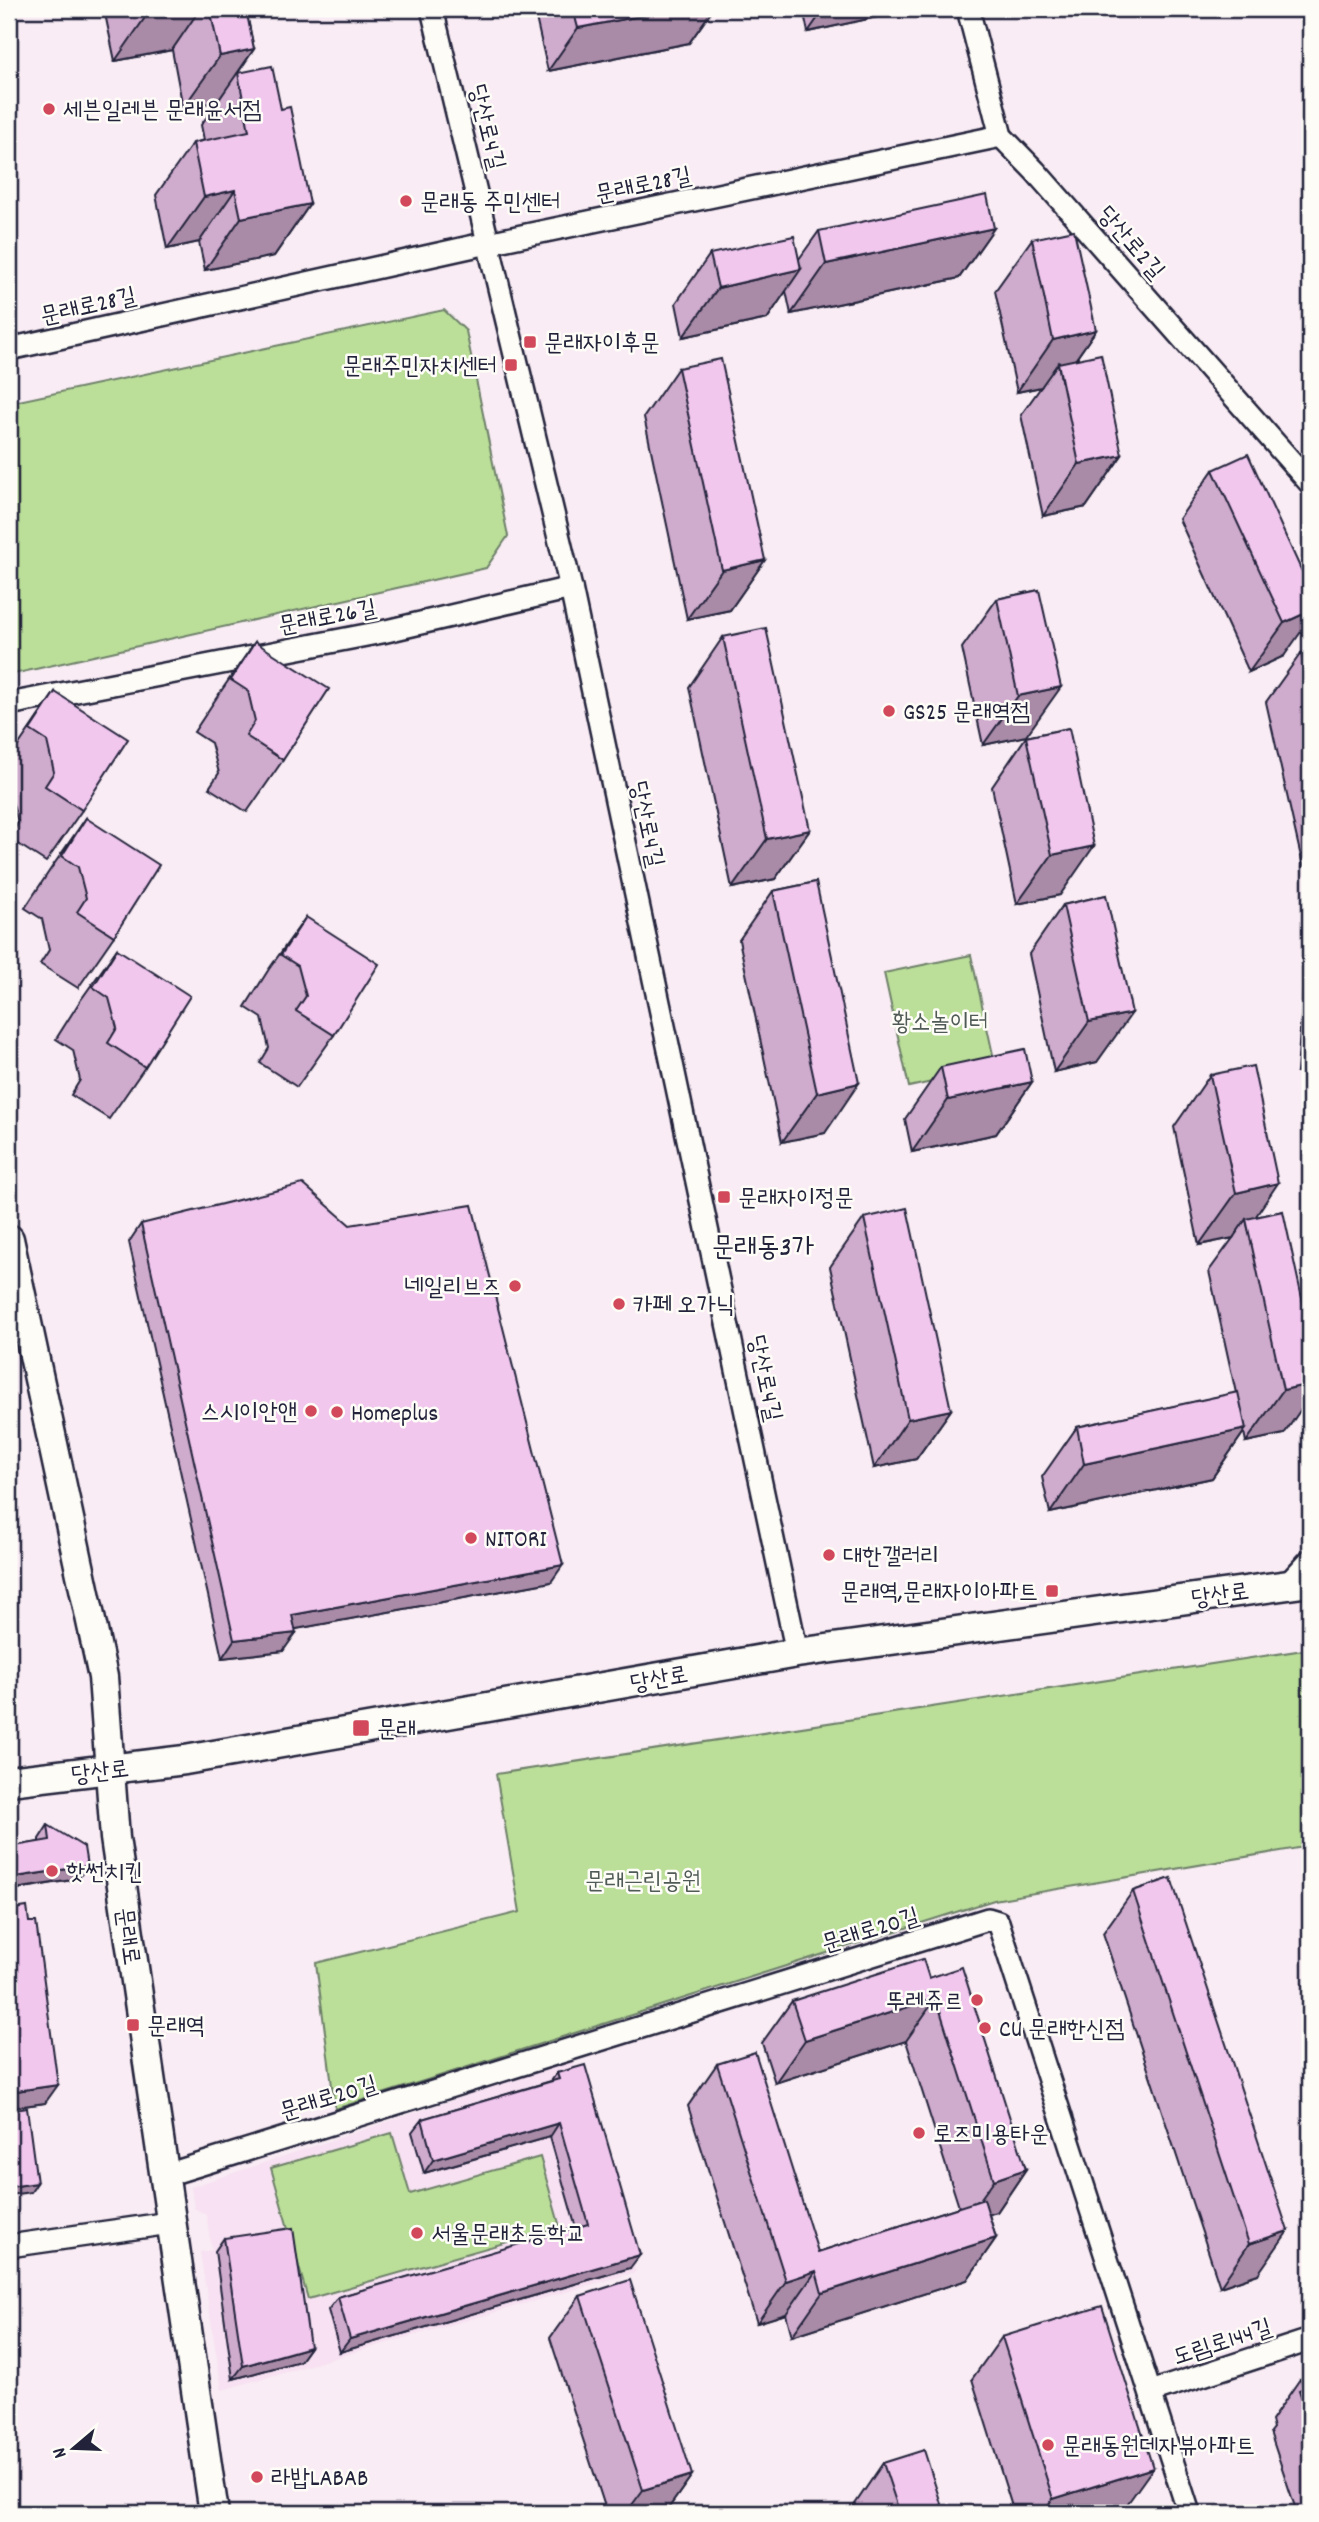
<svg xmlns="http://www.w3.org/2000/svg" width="1319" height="2522" font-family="Dekko,'Poor Story',sans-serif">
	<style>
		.built { fill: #f7e1f2 }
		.green { fill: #bbdf99; stroke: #6e806a; stroke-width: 2 }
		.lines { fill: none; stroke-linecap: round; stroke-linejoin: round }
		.street-casing { stroke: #22223b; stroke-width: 26 }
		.secondary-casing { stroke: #22223b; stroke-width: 33 }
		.street { stroke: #fdfcf7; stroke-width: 21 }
		.secondary { stroke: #fdfcf7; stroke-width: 28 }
		.wall { fill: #cfabcd; stroke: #22223b; stroke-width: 2 }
		.shaded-wall { fill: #a98ba7; stroke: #22223b; stroke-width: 2 }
		.building { fill: #f1c7ee; stroke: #22223b; stroke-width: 2 }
		.poi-dot { fill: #d1495b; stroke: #fdfcf7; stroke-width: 2.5 }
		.labels { text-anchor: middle; stroke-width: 5; stroke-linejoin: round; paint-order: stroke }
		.poi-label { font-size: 24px; fill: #22223b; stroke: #fdfcf7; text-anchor: start }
		.street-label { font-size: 24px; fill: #22223b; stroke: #fdfcf7 }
		.park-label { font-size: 24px; fill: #505b57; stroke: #fdfcf7 }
		.quarter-label { font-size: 28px; fill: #22223b; stroke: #fdfcf7 }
	</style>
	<rect width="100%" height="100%" fill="#f9ecf4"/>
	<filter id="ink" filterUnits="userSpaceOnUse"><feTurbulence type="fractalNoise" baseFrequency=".0143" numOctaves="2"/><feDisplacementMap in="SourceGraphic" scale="14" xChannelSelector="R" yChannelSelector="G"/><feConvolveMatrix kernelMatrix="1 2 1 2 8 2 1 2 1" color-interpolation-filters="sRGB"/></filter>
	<g filter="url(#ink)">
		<path class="built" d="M573,2060L636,2272L222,2390L200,2252L212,2250L206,2215L194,2208L191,2187Z"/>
		<g class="green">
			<path d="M444,310L466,331L508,536L486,568L9,675V403Z"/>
			<path d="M971,955L996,1068L909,1087L884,973Z"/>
			<path d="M1310,1649V1846L994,1900L335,2109L316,1963L520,1912L496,1774Z"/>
			<path d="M392,2133L410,2194L540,2157L560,2227L308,2299L271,2168Z"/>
		</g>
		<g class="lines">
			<defs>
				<g id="street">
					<path d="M432,9L571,588L797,1653"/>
					<path d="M968,9L1001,136L1035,171L1310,483"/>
					<path d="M9,349L488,243L1001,136"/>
					<path d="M9,704L382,632L571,588"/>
					<path d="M1287,1585L1310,1560"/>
					<path d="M163,2176L988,1919L998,1922L1189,2513"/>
					<path d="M9,2246L170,2223"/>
					<path d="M1151,2392L1310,2340"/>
				</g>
				<g id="secondary">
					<path d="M9,1239L103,1677L115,1838L214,2513"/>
					<path d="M9,1781L185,1760L797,1653L1310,1582"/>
				</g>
			</defs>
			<use href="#street" class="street-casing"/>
			<use href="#secondary" class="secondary-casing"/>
			<use href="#street" class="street"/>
			<use href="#secondary" class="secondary"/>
		</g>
		<g class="wall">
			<path d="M104,9H252L247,15L254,49L238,73L281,109L310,204L274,256L205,270L199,242L167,249L156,195L193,143L204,140L201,125L218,101L183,108L172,50L115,61Z"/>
			<path d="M534,9H713L689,43L548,71Z"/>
			<path d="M803,9H914L808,32Z"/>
			<path d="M994,228L959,278L791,314L786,291L767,319L683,337L676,303L710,254L799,259L819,231Z"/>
			<path d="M1032,239L1096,330L1076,359L1122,455L1086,507L1043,516L1021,415L1041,387L1017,392L995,291Z"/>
			<path d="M678,368L765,560L730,610L687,619L644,417Z"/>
			<path d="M1213,470L1310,589L1284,656L1249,672L1179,519Z"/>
			<path d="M1039,590L1026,736L983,745L962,648L997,599Z"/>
			<path d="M723,637L810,830L775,879L732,888L689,687Z"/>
			<path d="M255,642L283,760L247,812L209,788L219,773L211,743L194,732L219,694Z"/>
			<path d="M1310,650V864L1303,866L1266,702L1301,653Z"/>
			<path d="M55,692L82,810L46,862L9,838L18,823L10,793L9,792V759Z"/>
			<path d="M1069,728L1060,895L1017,904L992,787L1026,737Z"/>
			<path d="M86,818L114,936L78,988L40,964L49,950L42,919L25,908L50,870Z"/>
			<path d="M816,882L825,1133L782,1142L739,940L773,891Z"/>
			<path d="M1106,895L1097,1062L1054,1072L1029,954L1063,905Z"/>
			<path d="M1310,904V1073L1297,1072L1309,905Z"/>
			<path d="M306,917L334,1035L297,1087L260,1063L269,1048L262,1018L245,1007L269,969Z"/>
			<path d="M117,949L145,1067L109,1119L71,1095L80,1080L73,1050L56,1039L80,1001Z"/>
			<path d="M941,1067L1032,1082L996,1134L912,1152L905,1119Z"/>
			<path d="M1210,1075L1255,1217L1283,1211L1284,1434L1246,1442L1244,1432L1212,1478L1050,1513L1042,1477L1077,1427L1236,1393L1209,1271L1233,1238L1199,1245L1174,1127Z"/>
			<path d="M864,1218L951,1410L916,1459L874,1468L830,1267Z"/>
			<path d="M141,1224L551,1582L295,1629L283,1651L222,1658L129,1242Z"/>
			<path d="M48,1825L78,1879L12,1890L45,2103L9,2108V1847L39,1842V1839Z"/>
			<path d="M1171,1878L1258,2274L1220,2287L1103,1933L1133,1891Z"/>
			<path d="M929,1978L1026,2169L997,2212L989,2214L996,2238L967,2280L792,2336L786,2314L757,2323L688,2106L717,2064L818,2252L959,2207L906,2041L775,2083L762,2043L792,2001Z"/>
			<path d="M557,2073L630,2268L340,2352L328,2310L338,2297L576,2228L550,2137L424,2173L412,2132L422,2119L551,2081Z"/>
			<path d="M224,2238L310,2347L300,2361L233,2379L215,2251Z"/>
			<path d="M580,2296L692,2475L665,2513H607L550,2338Z"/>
			<path d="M1002,2337L1123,2510L1114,2513H1014L972,2379Z"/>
			<path d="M1310,2376V2513H1297L1270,2432L1273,2428L1271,2421L1300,2379Z"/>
			<path d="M883,2463L944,2513H849Z"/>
		</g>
		<g class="shaded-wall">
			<path d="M151,9H200L172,50L115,61Z"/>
			<path d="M244,9H252L219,55Z"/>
			<path d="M677,9H713L689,43L548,71L578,28Z"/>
			<path d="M824,9H914L808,32Z"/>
			<path d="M254,49L218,101L183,108L220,56Z"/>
			<path d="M235,190L199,242L167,249L204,197Z"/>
			<path d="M310,204L274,256L205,270L241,218Z"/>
			<path d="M994,228L959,278L791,314L826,264Z"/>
			<path d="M801,269L767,319L683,337L718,288Z"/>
			<path d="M1096,330L1061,380L1058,363L1041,387L1017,392L1053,340Z"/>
			<path d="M1122,455L1086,507L1043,516L1079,464Z"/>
			<path d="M765,560L730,610L687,619L722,570Z"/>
			<path d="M1310,611V619L1284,656L1249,672L1284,623Z"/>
			<path d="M1061,687L1026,736L983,745L1018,696Z"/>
			<path d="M810,830L775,879L732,888L767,839Z"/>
			<path d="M1094,846L1060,895L1017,904L1052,855Z"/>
			<path d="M1310,855V864L1303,866Z"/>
			<path d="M1132,1013L1097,1062L1054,1072L1089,1022Z"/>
			<path d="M1310,1053V1073L1297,1072Z"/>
			<path d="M1032,1082L996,1134L912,1152L948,1100Z"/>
			<path d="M859,1083L825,1133L782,1142L817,1093Z"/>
			<path d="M1278,1183L1248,1228L1246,1219L1233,1238L1199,1245L1236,1193Z"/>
			<path d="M1310,1384V1396L1284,1434L1246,1442L1283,1390Z"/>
			<path d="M951,1410L916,1459L874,1468L908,1419Z"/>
			<path d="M1246,1429L1212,1478L1050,1513L1084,1464Z"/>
			<path d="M563,1565L551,1582L280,1632L292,1615Z"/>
			<path d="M296,1633L283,1651L222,1658L234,1640Z"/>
			<path d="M87,1866L78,1879L9,1890V1878Z"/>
			<path d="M936,1998L906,2041L775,2083L805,2040Z"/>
			<path d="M58,2085L45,2103L9,2108V2092Z"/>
			<path d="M559,2123L550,2137L424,2173L433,2160Z"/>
			<path d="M1026,2169L997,2212L964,2222L994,2180Z"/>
			<path d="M37,2183L31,2192L9,2195V2187Z"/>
			<path d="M1288,2231L1258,2274L1220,2287L1249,2244Z"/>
			<path d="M996,2238L967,2280L792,2336L822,2293Z"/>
			<path d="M640,2255L630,2268L340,2352L350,2339Z"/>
			<path d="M816,2271L786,2314L757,2323L786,2281Z"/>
			<path d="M310,2347L300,2361L233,2379L243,2366Z"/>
			<path d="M1153,2468L1123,2510L1114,2513H1043L1053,2499Z"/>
			<path d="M692,2475L665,2513H626L643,2490Z"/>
		</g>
		<g class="building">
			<path d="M210,9H246L254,49L220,56Z"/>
			<path d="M573,9H677L578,28Z"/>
			<path d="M272,66L281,109L290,107L310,204L241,218L235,190L204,197L193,143L249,131L238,73Z"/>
			<path d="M987,195L994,228L826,264L819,231Z"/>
			<path d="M1074,230L1096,330L1053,340L1032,239Z"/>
			<path d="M794,236L801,269L718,288L710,254Z"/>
			<path d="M1101,354L1122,455L1079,464L1058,363Z"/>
			<path d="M721,359L765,560L722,570L678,368Z"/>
			<path d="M1248,454L1310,589V611L1284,623L1213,470Z"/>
			<path d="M1039,590L1061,687L1018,696L997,599Z"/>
			<path d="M766,628L810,830L767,839L723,637Z"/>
			<path d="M255,642L329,689L283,760L246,736L255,721L248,691L231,680Z"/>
			<path d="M1310,650V695L1301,653Z"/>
			<path d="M55,692L128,739L82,810L45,786L54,772L47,741L30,730Z"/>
			<path d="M1069,728L1094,846L1052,855L1026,737Z"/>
			<path d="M86,818L159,865L114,936L77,912L86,898L78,867L62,856Z"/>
			<path d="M816,882L859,1083L817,1093L773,891Z"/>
			<path d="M1106,895L1132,1013L1089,1022L1063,905Z"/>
			<path d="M306,917L379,964L334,1035L296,1011L306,996L298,966L281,955Z"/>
			<path d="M117,949L190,996L145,1067L108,1043L117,1028L109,998L93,987Z"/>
			<path d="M1025,1049L1032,1082L948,1100L941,1067Z"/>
			<path d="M1253,1066L1278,1183L1236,1193L1210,1075Z"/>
			<path d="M303,1184L350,1225L472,1205L563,1565L292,1615L296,1633L234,1640L141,1224Z"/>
			<path d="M907,1208L951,1410L908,1419L864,1218Z"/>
			<path d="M1283,1211L1310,1335V1384L1283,1390L1246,1219Z"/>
			<path d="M1238,1392L1246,1429L1084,1464L1077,1427Z"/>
			<path d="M9,1673L12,1697L9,1698Z"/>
			<path d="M48,1825L84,1847L87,1866L9,1878V1847L50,1840Z"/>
			<path d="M1171,1878L1288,2231L1249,2244L1133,1891Z"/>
			<path d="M9,1884H11L14,1909L27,1907L29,1922H36L58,2085L9,2092Z"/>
			<path d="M923,1959L929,1978L962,1967L1026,2169L994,2180L936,1998L805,2040L792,2001Z"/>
			<path d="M755,2052L818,2252L984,2199L996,2238L822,2293L816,2271L786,2281L717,2064Z"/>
			<path d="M585,2065L640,2255L350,2339L338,2297L588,2224L559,2123L433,2160L422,2119L559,2079L557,2073Z"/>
			<path d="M27,2108L37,2183L9,2187V2111Z"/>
			<path d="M293,2228L310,2347L243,2366L224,2238Z"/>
			<path d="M630,2280L692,2475L643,2490L580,2296Z"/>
			<path d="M1102,2306L1153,2468L1053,2499L1002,2337Z"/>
			<path d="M1310,2376V2422L1299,2390L1304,2388L1300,2379Z"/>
			<path d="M924,2450L944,2513H890L889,2511L898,2508L883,2463Z"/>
		</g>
	</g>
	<g class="poi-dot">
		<circle cx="49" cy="109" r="7"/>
		<circle cx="406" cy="201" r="7"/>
		<rect x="523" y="335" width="14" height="14" rx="3.5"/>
		<rect x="504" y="358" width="14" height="14" rx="3.5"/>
		<circle cx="889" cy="711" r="7"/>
		<rect x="717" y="1190" width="14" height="14" rx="3.5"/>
		<circle cx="515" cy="1286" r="7"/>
		<circle cx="619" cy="1304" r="7"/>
		<circle cx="311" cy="1411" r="7"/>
		<circle cx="337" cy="1412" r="7"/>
		<circle cx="471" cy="1538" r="7"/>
		<circle cx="829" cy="1555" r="7"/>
		<rect x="1045" y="1584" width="14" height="14" rx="3.5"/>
		<rect x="352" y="1719" width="18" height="18" rx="3.5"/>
		<circle cx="52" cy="1871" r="7"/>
		<circle cx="977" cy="2000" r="7"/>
		<rect x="126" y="2018" width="14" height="14" rx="3.5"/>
		<circle cx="985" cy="2028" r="7"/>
		<circle cx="919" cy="2133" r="7"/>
		<circle cx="417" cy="2233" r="7"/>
		<circle cx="1048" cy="2445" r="7"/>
		<circle cx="257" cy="2477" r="7"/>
	</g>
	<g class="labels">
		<g class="poi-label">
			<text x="63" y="117">세븐일레븐 문래윤서점</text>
			<text x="420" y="209">문래동 주민센터</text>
			<text x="544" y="350">문래자이후문</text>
			<text x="497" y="373" text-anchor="end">문래주민자치센터</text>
			<text x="903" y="719">GS25 문래역점</text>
			<text x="738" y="1205">문래자이정문</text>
			<text x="501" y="1294" text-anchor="end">네일리브즈</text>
			<text x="633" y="1312">카페 오가닉</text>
			<text x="297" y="1419" text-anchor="end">스시이안앤</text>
			<text x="351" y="1420">Homeplus</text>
			<text x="485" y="1546">NITORI</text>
			<text x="843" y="1563">대한갤러리</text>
			<text x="1038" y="1599" text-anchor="end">문래역,문래자이아파트</text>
			<text x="377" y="1736">문래</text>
			<text x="66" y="1879">핫썬치킨</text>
			<text x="963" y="2008" text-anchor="end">뚜레쥬르</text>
			<text x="147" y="2033">문래역</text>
			<text x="999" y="2036">CU 문래한신점</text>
			<text x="933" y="2141">로즈미용타운</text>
			<text x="431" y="2241">서울문래초등학교</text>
			<text x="1062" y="2453">문래동원데자뷰아파트</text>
			<text x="271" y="2485">라밥LABAB</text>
		</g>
		<g class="street-label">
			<text transform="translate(488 127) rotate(76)" y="8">당산로4길</text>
			<text transform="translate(643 184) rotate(-12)" y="8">문래로28길</text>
			<text transform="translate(1132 242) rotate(49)" y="8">당산로2길</text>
			<text transform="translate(88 305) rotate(-13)" y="8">문래로28길</text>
			<text transform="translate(327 616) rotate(-11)" y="8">문래로26길</text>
			<text transform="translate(648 824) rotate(78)" y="8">당산로4길</text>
			<text transform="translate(766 1378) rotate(78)" y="8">당산로4길</text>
			<text transform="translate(1220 1594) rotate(-8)" y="8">당산로</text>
			<text transform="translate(659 1678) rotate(-10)" y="8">당산로</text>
			<text transform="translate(100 1771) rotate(-7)" y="8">당산로</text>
			<text transform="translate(870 1929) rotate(-17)" y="8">문래로20길</text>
			<text transform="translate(129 1936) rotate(82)" y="8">문래로</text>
			<text transform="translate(328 2097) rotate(-17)" y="8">문래로20길</text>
			<text transform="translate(1222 2341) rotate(-18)" y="8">도림로144길</text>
		</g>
		<g class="park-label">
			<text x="940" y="1029">황소놀이터</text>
			<text x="643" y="1888">문래근린공원</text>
		</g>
		<g class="quarter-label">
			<text x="763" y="1255">문래동3가</text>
		</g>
	</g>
	<rect width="1319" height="2522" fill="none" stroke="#fdfcf7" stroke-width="35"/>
	<rect x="18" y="18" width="1284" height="2487" fill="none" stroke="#22223b" stroke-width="2.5" filter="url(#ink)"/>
	<g transform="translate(74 2448) rotate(251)" stroke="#fdfcf7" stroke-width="5" paint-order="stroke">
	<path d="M0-5L12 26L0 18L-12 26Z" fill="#22223b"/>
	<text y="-10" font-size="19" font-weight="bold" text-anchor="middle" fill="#22223b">N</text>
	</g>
</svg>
